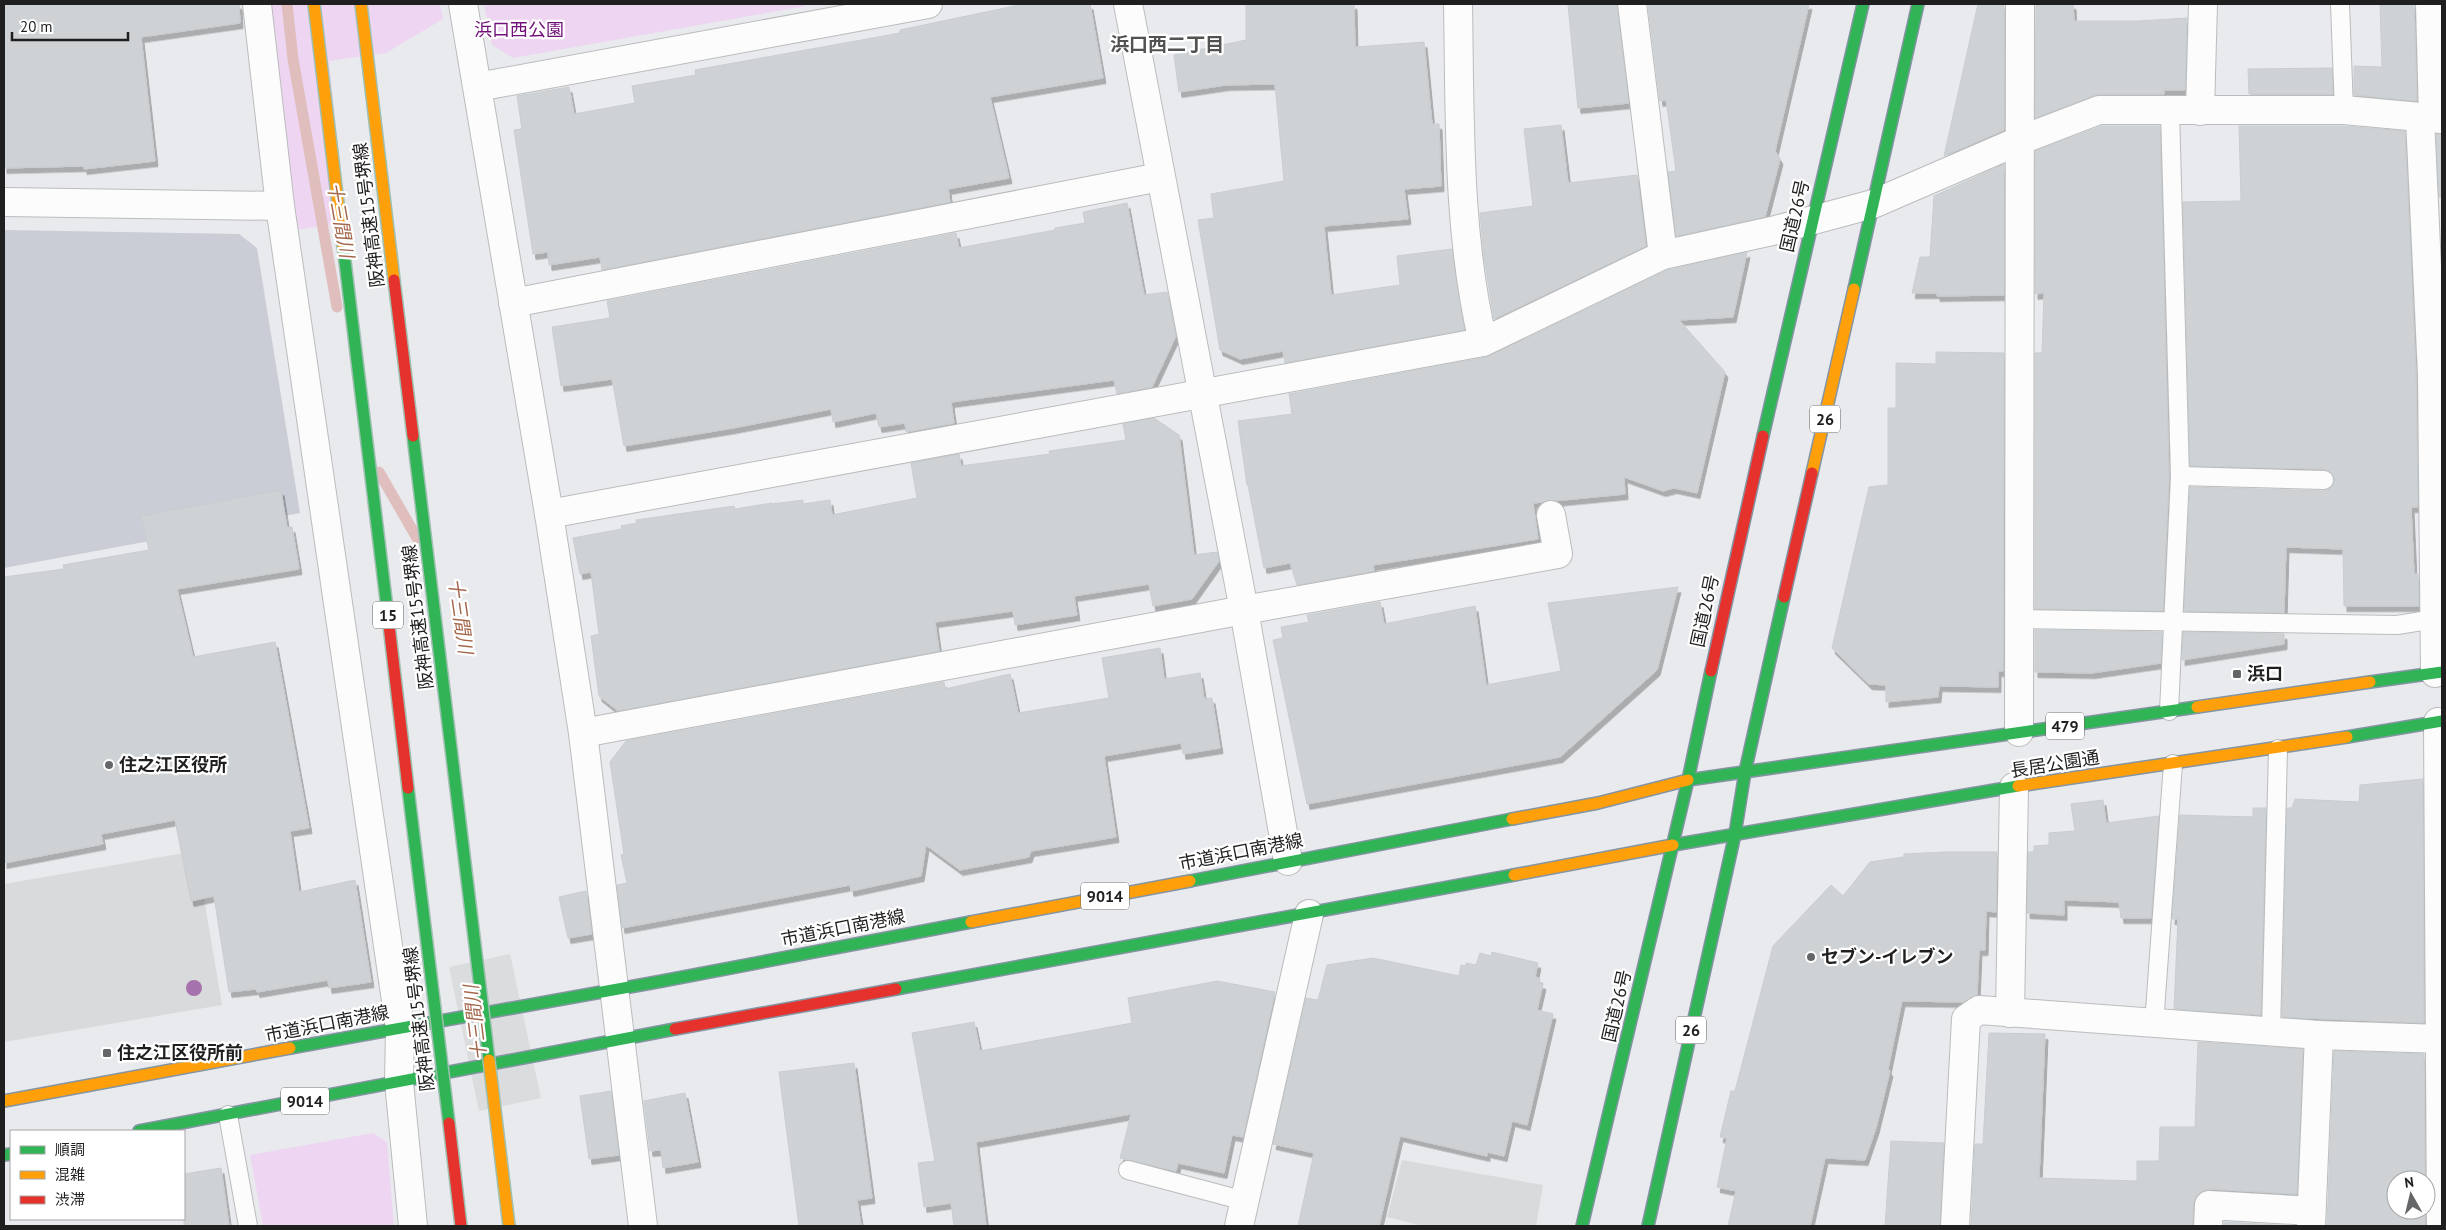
<svg xmlns="http://www.w3.org/2000/svg" width="2446" height="1230" font-family="'PT Sans','Noto Sans JP',sans-serif">
	<style>
		.religious { fill: #d9dadb }
		.construction { fill: #caccd6 }
		.park { fill: #eed6f2 }
		.pier { fill: #dbdcdd }
		.lines { fill: none; stroke-linecap: round; stroke-linejoin: round }
		.stream { stroke: #dfbebd; stroke-width: 11 }
		.building { fill: #cfd2d4; stroke: #c9cdd0; filter: url(#shadow) }
		.lane-casing { stroke: #bbbcbd; stroke-width: 20 }
		.street-casing { stroke: #bbbcbd; stroke-width: 30 }
		.fast-casing { stroke: #8594a3; stroke-width: 14 }
		.slow-casing { stroke: #8594a3; stroke-width: 14 }
		.jam-casing { stroke: #8594a3; stroke-width: 14 }
		.lane { stroke: #fcfcfc; stroke-width: 18 }
		.street { stroke: #fcfcfc; stroke-width: 28 }
		.fast { stroke: #30b455; stroke-width: 11 }
		.slow { stroke: #ff9f0a; stroke-width: 11 }
		.jam { stroke: #e5322d; stroke-width: 11 }
		.fast-bridge-casing { stroke: #9ec0b0; stroke-width: 14; stroke-linecap: butt }
		.slow-bridge-casing { stroke: #9ec0b0; stroke-width: 14; stroke-linecap: butt }
		.jam-bridge-casing { stroke: #9ec0b0; stroke-width: 14; stroke-linecap: butt }
		.fast-bridge { stroke: #30b455; stroke-width: 11 }
		.slow-bridge { stroke: #ff9f0a; stroke-width: 11 }
		.jam-bridge { stroke: #e5322d; stroke-width: 11 }
		.tree { fill: #a672ad }
		.poi-dot { fill: #656667; stroke: #fff; stroke-width: 2 }
		.labels { text-anchor: middle; stroke-width: 4.5; stroke-linejoin: round; paint-order: stroke }
		.shield { fill: #fff; stroke: #626262; stroke-width: 1 }
		.shield-label { font-size: 16px; font-weight: bold; fill: #1f1f1f }
		.park-label { font-size: 18px; fill: #701079; stroke: #fff }
		.street-label { font-size: 18px; fill: #1f1f1f; stroke: #fff }
		.poi-label { font-size: 18px; font-weight: bold; fill: #1f1f1f; stroke: #fff; text-anchor: start }
		.neighbourhood-label { font-size: 19px; font-weight: bold; fill: #525252; stroke: #fff }
		.water-label { font-size: 19px; font-style: italic; fill: #a3684c; stroke: #fff }
	</style>
	<defs>
		<filter id="shadow"><feDropShadow dx="3" dy="5.5" stdDeviation="0" flood-color="#0004"/></filter>
	</defs>
	<rect width="100%" height="100%" fill="#e8eaed"/>
	<g class="religious">
		<path d="M196,851L222,1005L4,1042V884Z"/>
		<path d="M1402,1160L1543,1185L1536,1226H1423L1387,1217Z"/>
	</g>
	<path class="construction" d="M4,230L239,234L257,248L300,513L4,568Z"/>
	<g class="park">
		<path d="M268,4H440L443,19L386,53L329,61L346,223L295,230Z"/>
		<path d="M484,4H806V6L513,58L492,45Z"/>
		<path d="M373,1133L387,1142L394,1226H263L250,1155Z"/>
	</g>
	<path class="pier" d="M510,954L541,1098L479,1111L449,967Z"/>
	<g class="lines">
		<g class="stream">
			<path d="M287,4L293,59L337,307"/>
			<path d="M379,472L417,538"/>
		</g>
	</g>
	<g class="building">
		<path d="M4,4H239L240,23L141,37L155,161L84,169V166L4,168Z"/>
		<path d="M1024,4H1090L1103,78L990,97L1009,178L948,189L950,202L602,270L600,257L549,265L548,252L533,254L514,130L522,129L517,96L569,87L574,114L635,103L632,86L696,75L695,70L900,33V30Z"/>
		<path d="M1246,4H1354L1355,47L1424,42L1432,124H1439L1441,186L1404,189L1408,219L1324,226L1331,295L1400,285L1397,256L1452,249L1465,330L1285,363L1283,351L1240,359L1220,350L1198,220L1214,218L1211,194L1284,181L1275,84L1226,85L1179,92L1174,55L1246,40Z"/>
		<path d="M1568,4H1617L1629,103L1578,108Z"/>
		<path d="M1648,4H1809L1775,151L1780,159L1765,217L1676,236L1668,172L1676,171L1666,100L1660,101Z"/>
		<path d="M1978,4H2004V130L1944,156Z"/>
		<path d="M2036,4H2073L2074,21H2138L2187,18L2185,90H2164V94H2099L2035,118Z"/>
		<path d="M2380,4H2414L2417,101L2354,95V66L2382,67Z"/>
		<path d="M2332,68L2333,94H2249L2248,69Z"/>
		<path d="M1561,125L1568,183L1637,175L1646,246L1494,319L1484,257L1480,213L1533,206L1524,129Z"/>
		<path d="M2102,126H2160L2169,476L2163,611L2035,609V353H2042L2044,293L2035,294V151Z"/>
		<path d="M2239,126H2343L2405,131L2416,374L2418,507H2411L2414,574H2418L2419,606H2344L2343,549L2286,547L2284,613L2184,611L2190,487L2324,491L2329,489L2335,481L2333,475L2324,469L2190,466L2183,202L2241,201Z"/>
		<path d="M2436,134H2442V197H2439Z"/>
		<path d="M2004,164V295L1937,296V293H1912L1920,257H1930L1934,196Z"/>
		<path d="M1127,203L1144,295L1167,292L1176,336L1152,387L1117,394L1114,380L951,402L954,423L906,432L905,423L879,427L876,413L833,422L831,409L733,428L624,446L612,379L561,386L552,327L610,318L607,301L956,233L959,248L1055,230V228L1085,223L1083,212Z"/>
		<path d="M1747,252L1733,317L1679,320L1725,372L1697,493L1674,488L1663,491L1624,477L1625,494L1533,503L1538,539L1373,565L1374,571L1297,585L1290,563L1264,568L1248,485H1247L1238,421L1292,414L1289,394L1487,357L1668,270Z"/>
		<path d="M1936,352L2004,353L2003,671H1998V687L1939,686L1938,697L1886,702V685L1869,684L1832,648L1869,487L1888,485V408H1896V363L1936,364Z"/>
		<path d="M1154,418L1179,435L1194,555L1217,552L1219,561L1192,599L1153,606L1149,584L1074,596L1077,615L1015,625L1013,611L935,622L939,651L618,711L599,696L591,636L599,634L591,572L580,574L573,538L622,529L621,526L637,523L636,520L734,506L735,509L772,503V504L803,500V504L830,500L832,515L917,498L911,463L959,454L961,466L1050,454L1049,451L1126,440L1123,424Z"/>
		<path d="M281,490L287,528L292,527L299,569L177,589L193,657L275,642L309,828L290,831L299,892L355,880L371,982L329,988L328,980L257,992L256,989L229,992L214,896L191,901L175,820L101,834L103,844L4,863V577L64,569L63,565L149,550L141,516Z"/>
		<path d="M1678,587L1657,670L1560,757L1307,804L1273,640L1283,638L1281,627L1309,622L1307,615L1380,602L1384,624L1475,606L1486,685L1561,671L1548,603Z"/>
		<path d="M2035,630L2162,632L2161,663L2092,673L2035,672Z"/>
		<path d="M2183,632L2284,634V644L2182,660Z"/>
		<path d="M1160,648L1164,679L1200,673L1204,699L1212,698L1220,748L1183,754L1181,743L1104,756L1116,837L1031,851L1029,857L960,870L926,845L921,876L851,891L850,885L622,928L617,885L627,883L621,855L624,854L610,762L626,741L944,682L945,689L1010,674L1018,713L1109,698L1102,658Z"/>
		<path d="M2423,779L2424,1023L2282,1017L2287,808H2292L2295,799L2359,802L2360,785Z"/>
		<path d="M2103,800L2106,823L2159,816L2151,918H2121L2119,902L2064,900V915L2027,913L2028,852H2034V846L2049,845V833L2075,831L2071,804Z"/>
		<path d="M2253,808H2266L2261,1015L2174,1009L2178,919H2172L2180,815L2253,817Z"/>
		<path d="M1945,852H1997L1996,912L1986,911L1985,950H1979L1977,995L1963,1002L1902,1001L1888,1069L1890,1071L1876,1128L1865,1160L1825,1158L1810,1226H1728L1736,1191L1717,1187L1727,1138L1720,1137L1731,1091H1735L1773,946L1831,885L1843,896L1870,862L1904,857V854Z"/>
		<path d="M586,891L592,934L568,938L559,897Z"/>
		<path d="M1492,952L1538,963L1535,977L1540,978L1539,983L1543,984L1537,1010L1553,1014L1527,1125L1512,1121L1504,1156L1487,1152V1156L1400,1136L1379,1226H1298L1314,1153L1273,1144L1306,998L1318,1000L1327,965L1373,958L1459,976L1461,965L1466,966V963L1476,965L1480,953L1491,956Z"/>
		<path d="M1217,981L1275,992L1243,1137L1232,1135L1224,1173L1178,1163L1176,1171L1120,1158L1131,1114L976,1142L986,1226H954L951,1203L924,1207L918,1163L935,1161L912,1033L974,1022L980,1051L1132,1023L1128,998Z"/>
		<path d="M1989,1033L2045,1034L2039,1178L2137,1181V1161H2159L2160,1127H2195L2198,1042L2303,1049L2297,1194L2210,1189L2202,1191L2196,1196L2193,1204V1226H1971L1975,1144H1983Z"/>
		<path d="M2334,1051L2424,1054L2425,1180H2396V1210H2425V1226H2327Z"/>
		<path d="M854,1063L872,1198L857,1200L861,1226H799L779,1072Z"/>
		<path d="M611,1091L619,1155L589,1159L580,1096Z"/>
		<path d="M685,1093L698,1162L663,1168L661,1150L650,1151L644,1101Z"/>
		<path d="M1891,1141L1944,1143L1940,1226H1885Z"/>
		<path d="M221,1168L229,1226H184V1174Z"/>
		<path d="M2224,1222L2295,1226H2296H2224Z"/>
	</g>
	<g class="lines">
		<defs>
			<g id="lane">
				<path d="M2340,4L2344,110"/>
				<path d="M2180,476L2324,480"/>
				<path d="M2020,619L2397,625L2435,619"/>
				<path d="M2169,711L2180,476L2170,111"/>
				<path d="M2154,1024L2173,764"/>
				<path d="M2271,1032L2278,749"/>
				<path d="M228,1115L248,1226"/>
				<path d="M1128,1170L1245,1201"/>
			</g>
			<g id="street">
				<path d="M257,4L280,206L400,1028L399,1082L413,1226"/>
				<path d="M463,4L549,514L583,733L643,1226"/>
				<path d="M1128,4L1244,610L1288,861"/>
				<path d="M1458,4C1460,116 1457,232 1483,342"/>
				<path d="M1632,4L1663,255"/>
				<path d="M2430,4L2433,118"/>
				<path d="M478,87L928,4"/>
				<path d="M2200,111L2203,4"/>
				<path d="M2420,118L2432,374L2435,673"/>
				<path d="M4,202L280,206"/>
				<path d="M513,303L1160,177"/>
				<path d="M549,514L1483,342L1663,255L1772,231L1873,204L2021,140L2099,110H2344L2442,119"/>
				<path d="M2438,722L2441,1226"/>
				<path d="M2019,732L2020,4"/>
				<path d="M583,733L1244,610L1558,554L1551,515"/>
				<path d="M2010,1013L2014,787"/>
				<path d="M1239,1226L1309,914"/>
				<path d="M1955,1226L1966,1019L1979,1010L2319,1035L2442,1039"/>
				<path d="M2208,1226L2209,1205L2311,1211"/>
				<path d="M2311,1226L2319,1035"/>
			</g>
			<g id="fast">
				<path d="M1854,289L1918,4"/>
				<path d="M1763,436L1863,4"/>
				<path d="M2370,682L2442,672"/>
				<path d="M2347,737L2442,721"/>
				<path d="M1688,780L2197,707"/>
				<path d="M1673,845L2018,786"/>
				<path d="M1190,881L1512,819"/>
				<path d="M896,989L1514,875"/>
				<path d="M290,1048L657,982L971,922"/>
				<path d="M139,1131L675,1029"/>
				<path d="M4,1155L11,1154"/>
				<path d="M1582,1226L1688,780L1711,671"/>
				<path d="M1648,1226L1735,834L1745,772L1784,597"/>
			</g>
			<g id="slow">
				<path d="M1812,473L1854,289"/>
				<path d="M2197,707L2370,682"/>
				<path d="M2018,786L2347,737"/>
				<path d="M1512,819L1598,803L1688,780"/>
				<path d="M1514,875L1673,845"/>
				<path d="M971,922L1190,881"/>
				<path d="M4,1101L290,1048"/>
			</g>
			<g id="jam">
				<path d="M1784,597L1812,473"/>
				<path d="M1711,671L1763,436"/>
				<path d="M675,1029L896,989"/>
			</g>
		</defs>
		<use href="#lane" class="lane-casing"/>
		<use href="#street" class="street-casing"/>
		<use href="#fast" class="fast-casing"/>
		<use href="#slow" class="slow-casing"/>
		<use href="#jam" class="jam-casing"/>
		<use href="#lane" class="lane"/>
		<use href="#street" class="street"/>
		<use href="#fast" class="fast"/>
		<use href="#slow" class="slow"/>
		<use href="#jam" class="jam"/>
		<defs>
			<g id="fast-bridge">
				<path d="M343,245L387,608"/>
				<path d="M413,436L489,1060"/>
				<path d="M408,788L449,1123"/>
			</g>
			<g id="slow-bridge">
				<path d="M314,4L343,245"/>
				<path d="M361,4L394,280"/>
				<path d="M489,1060L509,1226"/>
			</g>
			<g id="jam-bridge">
				<path d="M394,280L413,436"/>
				<path d="M387,608L408,788"/>
				<path d="M449,1123L461,1226"/>
			</g>
		</defs>
		<use href="#fast-bridge" class="fast-bridge-casing"/>
		<use href="#slow-bridge" class="slow-bridge-casing"/>
		<use href="#jam-bridge" class="jam-bridge-casing"/>
		<use href="#fast-bridge" class="fast-bridge"/>
		<use href="#slow-bridge" class="slow-bridge"/>
		<use href="#jam-bridge" class="jam-bridge"/>
	</g>
	<circle class="tree" cx="194" cy="988" r="8"/>
	<g class="poi-dot">
		<rect x="2232" y="669" width="10" height="10" rx="2.5"/>
		<circle cx="109" cy="765" r="5"/>
		<circle cx="1811" cy="957" r="5"/>
		<rect x="102" y="1048" width="10" height="10" rx="2.5"/>
	</g>
	<g class="labels">
		<g class="shield">
			<rect x="1810" y="405.5" width="30" height="27" rx="4"/>
			<rect x="373" y="601.5" width="30" height="27" rx="4"/>
			<rect x="2046" y="712.5" width="38" height="27" rx="4"/>
			<rect x="1081" y="882.5" width="48" height="27" rx="4"/>
			<rect x="1676" y="1016.5" width="30" height="27" rx="4"/>
			<rect x="281" y="1087.5" width="48" height="27" rx="4"/>
		</g>
		<g class="shield-label">
			<text x="1825" y="425">26</text>
			<text x="388" y="621">15</text>
			<text x="2065" y="732">479</text>
			<text x="1105" y="902">9014</text>
			<text x="1691" y="1036">26</text>
			<text x="305" y="1107">9014</text>
		</g>
		<g class="park-label">
			<text x="519" y="36">浜口西公園</text>
		</g>
		<g class="street-label">
			<text transform="translate(369 215) rotate(-97)" y="6">阪神高速15号堺線</text>
			<text transform="translate(1795 216) rotate(-77)" y="6">国道26号</text>
			<text transform="translate(1705 611) rotate(-78)" y="6">国道26号</text>
			<text transform="translate(418 617) rotate(-97)" y="6">阪神高速15号堺線</text>
			<text transform="translate(2055 764) rotate(-9)" y="6">長居公園通</text>
			<text transform="translate(1241 852) rotate(-11)" y="6">市道浜口南港線</text>
			<text transform="translate(843 928) rotate(-11)" y="6">市道浜口南港線</text>
			<text transform="translate(1617 1006) rotate(-77)" y="6">国道26号</text>
			<text transform="translate(419 1019) rotate(-97)" y="6">阪神高速15号堺線</text>
			<text transform="translate(327 1024) rotate(-11)" y="6">市道浜口南港線</text>
		</g>
		<g class="poi-label">
			<text x="2247" y="680">浜口</text>
			<text x="119" y="771">住之江区役所</text>
			<text x="1821" y="963">セブン-イレブン</text>
			<text x="117" y="1059">住之江区役所前</text>
		</g>
		<g class="neighbourhood-label">
			<text x="1167" y="51">浜口西二丁目</text>
		</g>
		<g class="water-label">
			<text transform="translate(341 220) rotate(80)" y="7">十三間川</text>
			<text transform="translate(461 616) rotate(82)" y="7">十三間川</text>
			<text transform="translate(475 1023) rotate(-97)" y="7">十三間川</text>
		</g>
	</g>
	<rect width="2446" height="1230" fill="none" stroke="#1f1f1f" stroke-width="10"/>
	<rect x="10" y="1130" width="175" height="90" fill="#ffffff" stroke="#a5a5a5"/>
	<rect x="20" y="1146" width="25" height="8" fill="#30b455" stroke="#a5a5a5"/>
	<text x="55" y="1155" font-size="15" fill="#1f1f1f">順調</text>
	<rect x="20" y="1171" width="25" height="8" fill="#ff9f0a" stroke="#a5a5a5"/>
	<text x="55" y="1180" font-size="15" fill="#1f1f1f">混雑</text>
	<rect x="20" y="1196" width="25" height="8" fill="#e5322d" stroke="#a5a5a5"/>
	<text x="55" y="1205" font-size="15" fill="#1f1f1f">渋滞</text>
	<g transform="translate(2411 1195) rotate(352)"><circle r="24" fill="#ffffff" stroke="#a5a5a5"/>
	<path d="M0-4L9 19L0 12L-9 19Z" fill="#656667"/>
	<text y="-8" font-size="14" font-weight="bold" text-anchor="middle" fill="#1f1f1f">N</text>
	</g>
	<path d="M12 32v8h116v-8" fill="none" stroke="#1f1f1f" stroke-width="2.5"/>
	<text x="20" y="32" font-size="15" fill="#1f1f1f" stroke="#ffffff" stroke-width="4" paint-order="stroke">20 m</text>
</svg>
